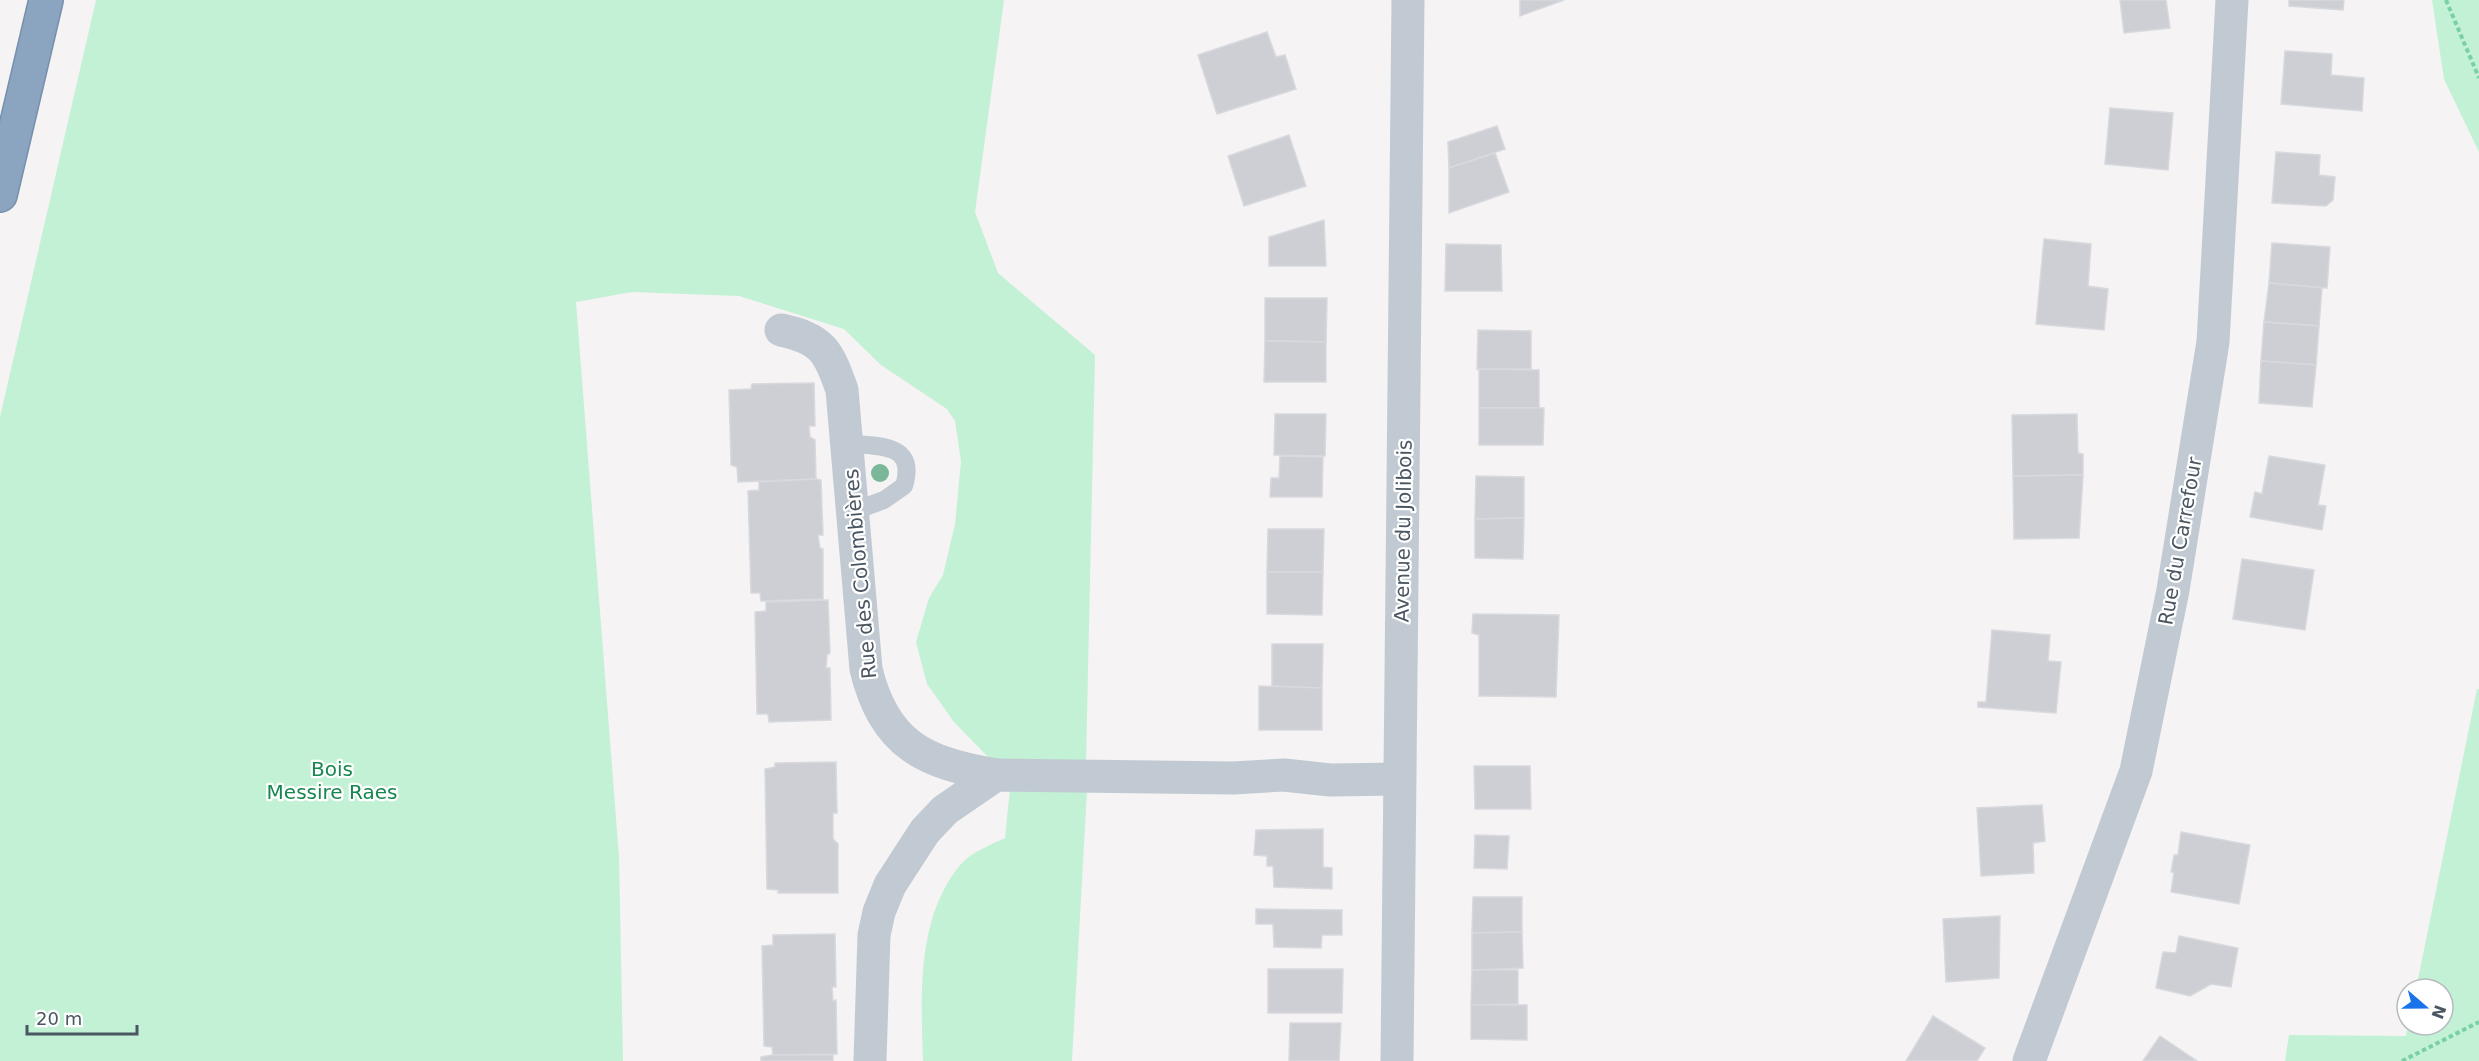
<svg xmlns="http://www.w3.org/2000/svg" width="2479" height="1061" font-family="'DejaVu Sans',sans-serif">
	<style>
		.green { fill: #c3f1d5 }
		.building { fill: #cdcfd5; stroke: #d7d9de; stroke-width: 1.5 }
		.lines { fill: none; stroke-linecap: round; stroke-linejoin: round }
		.motorway-casing { stroke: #7690ad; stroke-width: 36 }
		.path { stroke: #7ad0a6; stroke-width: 4; stroke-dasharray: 4.5 3; stroke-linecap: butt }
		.service { stroke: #c1cad2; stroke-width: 18 }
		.minor { stroke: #c1cad2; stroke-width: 33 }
		.motorway { stroke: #8ba5c1; stroke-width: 33 }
		.tree { fill: #7bb799 }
		.labels { text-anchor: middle; stroke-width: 4.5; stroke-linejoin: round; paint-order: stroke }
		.street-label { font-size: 20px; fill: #4a5661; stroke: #fff }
		.park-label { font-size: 20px; fill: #17864f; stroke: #fff }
	</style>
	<rect width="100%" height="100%" fill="#f5f3f3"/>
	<g class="green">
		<path d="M96,0H1004L975,212L998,273L1095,355L1086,761L990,759L954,722L927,684L916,642L929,598L943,575L955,524L961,461L955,421L947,409L881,365L844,329L739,296L632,292L576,302L619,857L623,1061H0V417Z"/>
		<path d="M2432,0H2479V152L2444,79Z"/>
		<path d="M2477,689H2479V1061H2285L2289,1035L2406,1036L2408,1025H2443V989H2416Z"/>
		<path d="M1010,789L1087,790L1072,1061H923C921,996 916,917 961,864C972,852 990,845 1005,838Z"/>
	</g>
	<g class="building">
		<path d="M1520,0H1564L1520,16Z"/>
		<path d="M2120,0H2166L2170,28L2124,33Z"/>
		<path d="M2289,0H2344L2343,10L2289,6Z"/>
		<path d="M1267,32L1276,57L1285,55L1296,89L1217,114L1198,55Z"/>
		<path d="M2285,51L2332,54L2331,75L2364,78L2362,111L2281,104Z"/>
		<path d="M2110,108L2173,113L2168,170L2105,164Z"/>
		<path d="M1497,126L1505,149L1449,168L1448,142Z"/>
		<path d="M1289,135L1306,186L1244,206L1228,156Z"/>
		<path d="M2276,152L2320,155L2319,175L2335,177L2333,200L2326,206L2272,203Z"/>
		<path d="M1495,153L1509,192L1449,213V168Z"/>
		<path d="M1324,220L1326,266H1269V237Z"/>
		<path d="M2044,239L2091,244L2088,286L2108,289L2104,330L2036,324Z"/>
		<path d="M2272,243L2330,247L2327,288L2269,283Z"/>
		<path d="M1446,244L1501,245L1502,291H1445Z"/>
		<path d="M2269,283L2322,288L2319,326L2264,322Z"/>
		<path d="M1265,298H1327L1326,342L1265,341Z"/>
		<path d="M2264,322L2319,326L2316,365L2261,361Z"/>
		<path d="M1478,330L1531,331V369H1477Z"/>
		<path d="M1265,341L1326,342V382H1264Z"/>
		<path d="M2261,361L2316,365L2312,407L2259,403Z"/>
		<path d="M1479,369L1539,370V408H1479Z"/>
		<path d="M814,383L815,426H809L810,437L815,440L816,479L738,482L737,467L731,465L729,390L751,389L752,384Z"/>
		<path d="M1479,408H1544L1543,445H1479Z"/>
		<path d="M1275,414H1326L1325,456L1274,455Z"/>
		<path d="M2077,414L2078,453L2083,454V475L2013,476L2012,415Z"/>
		<path d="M1280,456L1323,457L1322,497H1270L1271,478H1279Z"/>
		<path d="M2269,456L2325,465L2318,505L2326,506L2322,530L2250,517L2255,492L2262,494Z"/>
		<path d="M2083,475L2079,538L2014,539L2013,476Z"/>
		<path d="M1476,476L1524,477V518L1475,519Z"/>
		<path d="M816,479L821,480L823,535H818L820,548L823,549V599L761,601L760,593H751L748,491L759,490V482Z"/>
		<path d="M1524,518L1523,559L1475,558V519Z"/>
		<path d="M1268,529H1324L1323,572H1267Z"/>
		<path d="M2242,559L2314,570L2305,630L2233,619Z"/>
		<path d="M1267,572H1323L1322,615L1267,614Z"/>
		<path d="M828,600L830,653L827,655L826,668H830L831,720L769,722L768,714H757L755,612L766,611V602Z"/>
		<path d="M1473,614L1559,615L1556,697L1479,696V635L1472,633Z"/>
		<path d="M1992,630L2050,635L2048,661L2061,662L2056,713L1978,707V702H1986Z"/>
		<path d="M1272,644H1323L1322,688L1272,686Z"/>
		<path d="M1259,686L1322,688V730H1259Z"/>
		<path d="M836,762L837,813H833V839L838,844V893H778V890L767,889L765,769L775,767V763Z"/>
		<path d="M1474,766H1530L1531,809H1475Z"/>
		<path d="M2042,805L2045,841L2033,843L2034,873L1981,876L1977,808Z"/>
		<path d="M1323,829V867L1332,868V889L1274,887L1273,866H1267V856L1254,855L1256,830Z"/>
		<path d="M2181,832L2250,845L2239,904L2171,892L2174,872H2171L2174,855H2178Z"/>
		<path d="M1475,835L1509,836L1507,869L1474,868Z"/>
		<path d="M1473,897H1522V932L1472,933Z"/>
		<path d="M1256,909L1342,910V935H1322L1321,948L1274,947L1273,924H1256Z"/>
		<path d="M2000,916L1999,978L1946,982L1943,919Z"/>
		<path d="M1522,932L1523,968L1472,970V933Z"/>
		<path d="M835,934L836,987H832L833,1001L836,1000L837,1054L773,1055L772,1047L764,1046L762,946L773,945V935Z"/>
		<path d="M2179,936L2238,948L2231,987L2211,984L2190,996L2156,988L2163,952L2176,953Z"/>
		<path d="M1268,969H1343L1342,1013H1268Z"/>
		<path d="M1472,970H1518V1004L1471,1005Z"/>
		<path d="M1471,1005H1527V1040L1471,1039Z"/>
		<path d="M1933,1016L1985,1048L1977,1061H1906Z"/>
		<path d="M1290,1023H1341L1339,1061H1289Z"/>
		<path d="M2160,1036L2197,1061H2143Z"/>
		<path d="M773,1055H833V1061H761V1057Z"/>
	</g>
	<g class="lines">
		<defs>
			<path id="motorway" d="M0,195L46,0"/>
		</defs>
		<use href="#motorway" class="motorway-casing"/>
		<g class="path">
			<path d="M2446,0L2479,78"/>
			<path d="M2402,1061L2479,1022"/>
		</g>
		<path class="service" d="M849,444C878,446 917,443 904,486L884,500L854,511"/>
		<g class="minor">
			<path d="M781,330C823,339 828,351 842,390L866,669C884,745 925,763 996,775"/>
			<path d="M870,1061L874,935L879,912L890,885L925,831L945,810L996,775L1233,778L1284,775L1330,780L1399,779"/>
			<path d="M1397,1061L1408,0"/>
			<path d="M2029,1061L2136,771L2173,590L2213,342L2232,0"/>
		</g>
		<use href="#motorway" class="motorway"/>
	</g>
	<circle class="tree" cx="880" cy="473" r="9"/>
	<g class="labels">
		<g class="street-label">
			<text transform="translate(1403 531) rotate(-89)" y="7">Avenue du Jolibois</text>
			<text transform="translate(2180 541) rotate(-80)" y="7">Rue du Carrefour</text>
			<text transform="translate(860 574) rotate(-95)" y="7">Rue des Colombières</text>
		</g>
		<g class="park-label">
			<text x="332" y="776">Bois<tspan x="332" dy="23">Messire Raes</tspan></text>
		</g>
	</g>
	<g transform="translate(2425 1007) rotate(110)"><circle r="28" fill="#ffffff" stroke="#b7bbc0" stroke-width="1.5"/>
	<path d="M0-4.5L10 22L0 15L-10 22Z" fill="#1a73e8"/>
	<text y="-9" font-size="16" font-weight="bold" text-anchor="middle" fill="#4a5661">N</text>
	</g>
	<path d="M27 1025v9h110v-9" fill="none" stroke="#4a5661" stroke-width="3"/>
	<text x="36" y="1025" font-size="18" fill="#4a5661" stroke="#ffffff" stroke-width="4.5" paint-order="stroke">20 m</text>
</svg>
